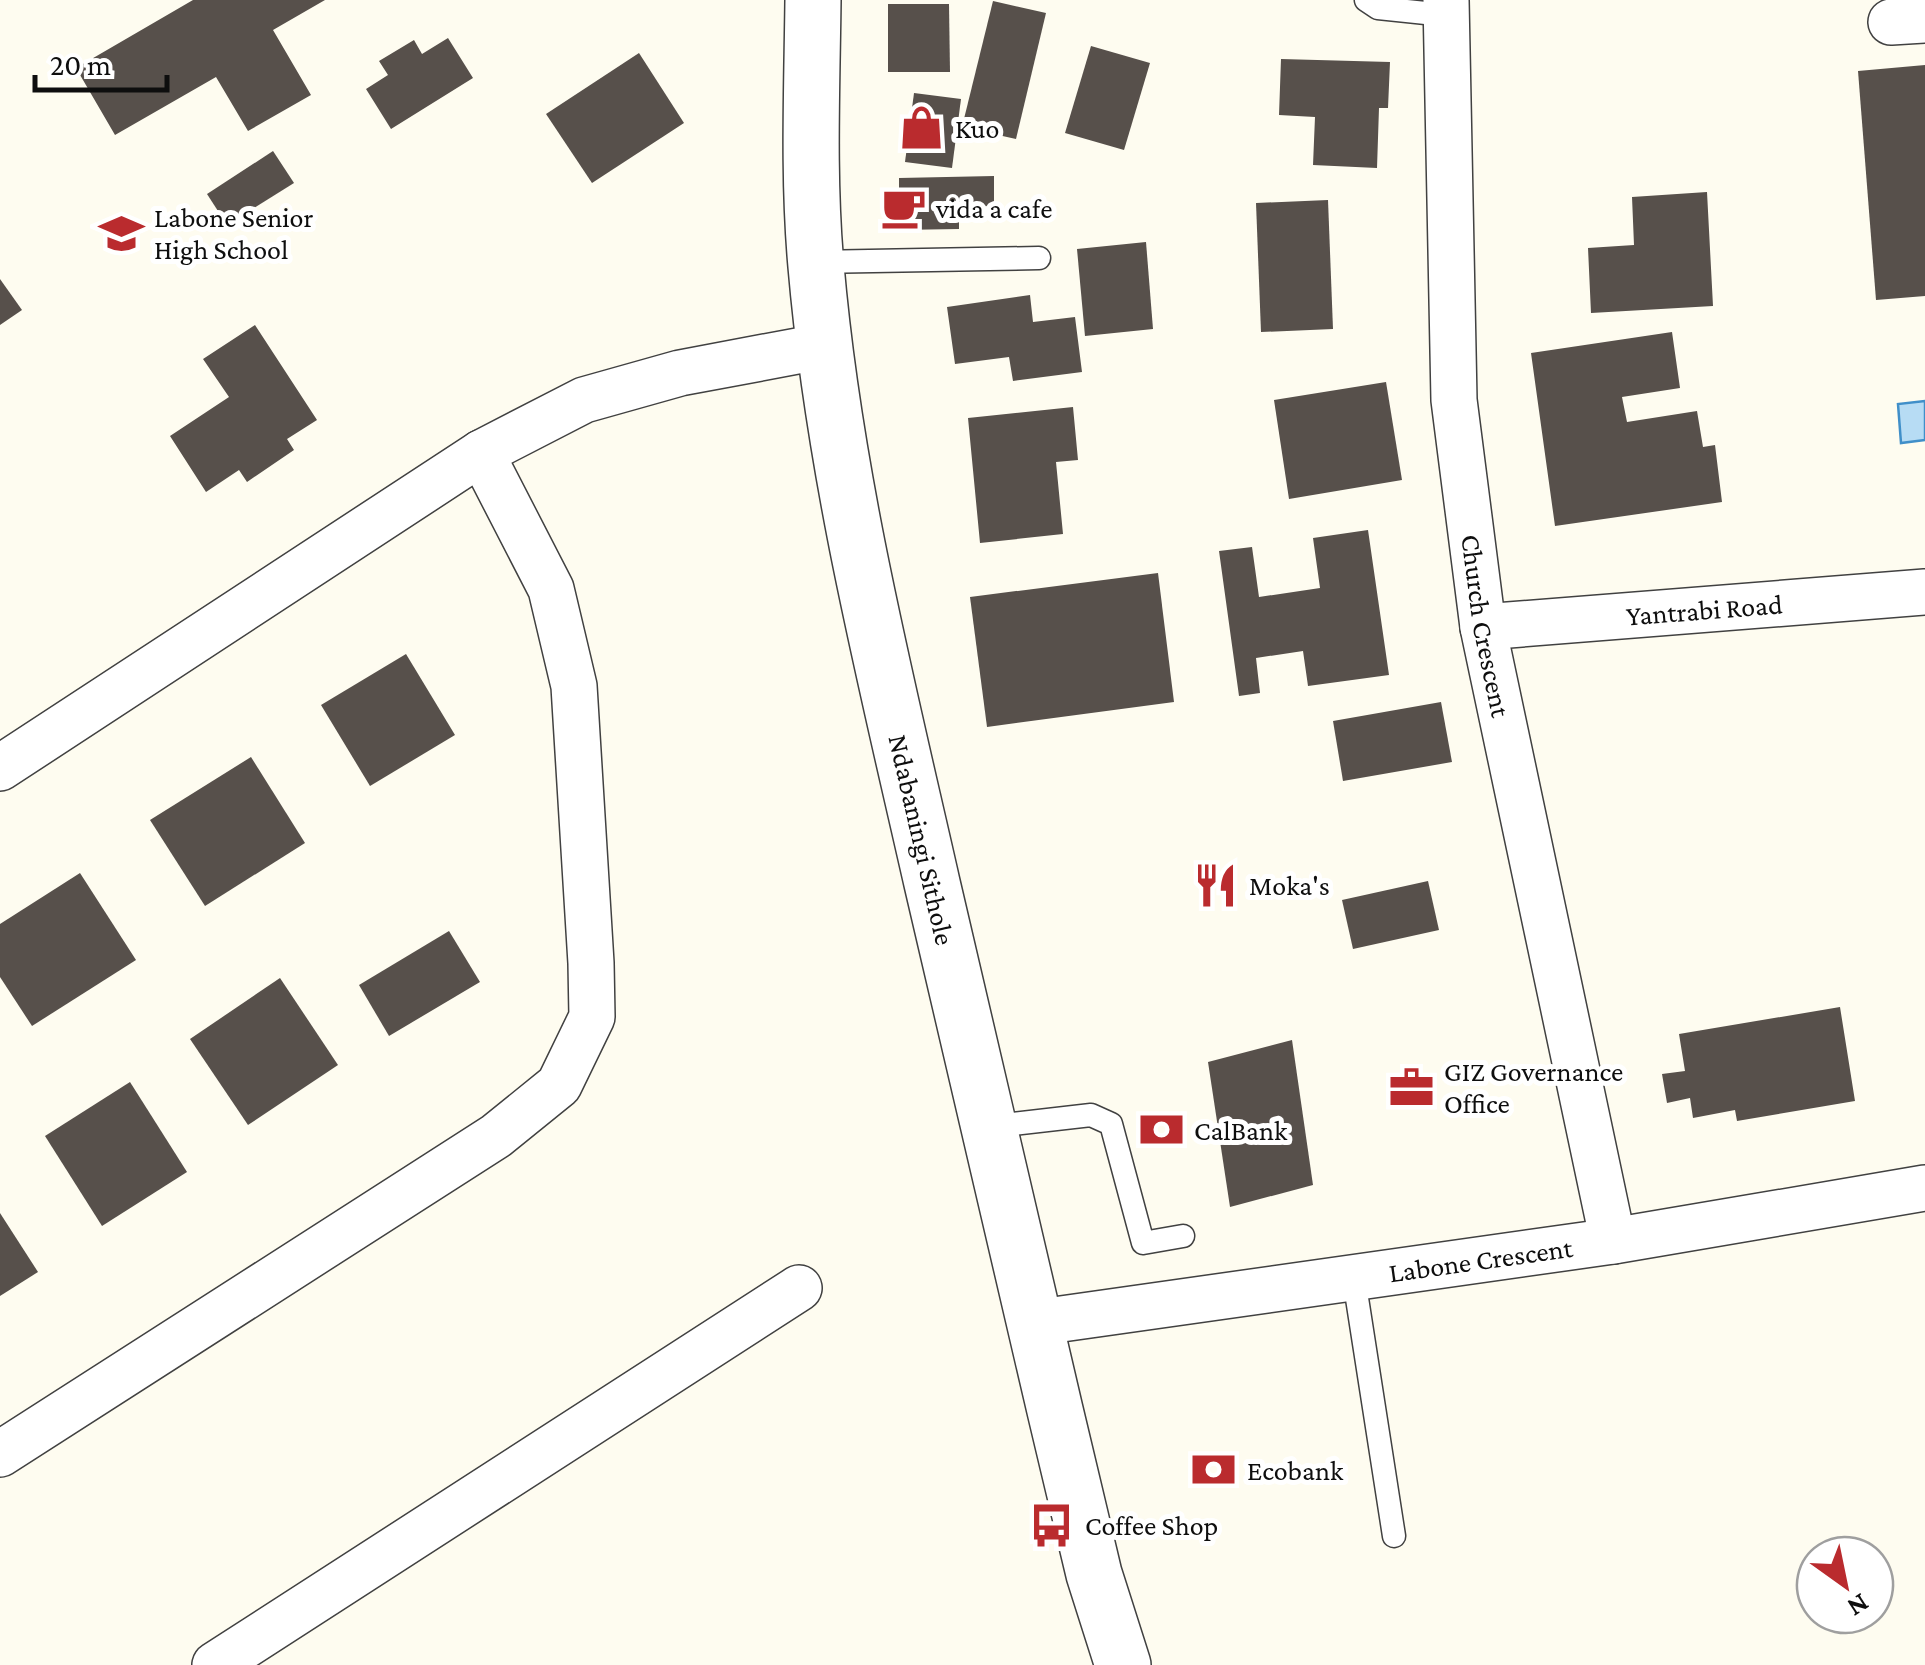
<svg xmlns="http://www.w3.org/2000/svg" width="1925" height="1665" font-family="'Crimson Pro',serif">
	<style>
		.water { fill: #b7dcf4; stroke: #408fc9; stroke-width: 2.5 }
		.building { fill: #57504b }
		.lines { fill: none; stroke-linecap: round; stroke-linejoin: round }
		.service-casing { stroke: #414141; stroke-width: 25 }
		.minor-casing { stroke: #414141; stroke-width: 48 }
		.tertiary-casing { stroke: #414141; stroke-width: 58 }
		.service { stroke: #fff; stroke-width: 22 }
		.minor { stroke: #fff; stroke-width: 45 }
		.tertiary { stroke: #fff; stroke-width: 55 }
		.labels { text-anchor: middle; stroke-width: 10; stroke-linejoin: round; paint-order: stroke }
		.poi-label { font-size: 28px; fill: #0e0e0e; stroke: #fff; text-anchor: start }
		.street-label { font-size: 28px; fill: #0e0e0e; stroke: #fff }
	</style>
	<rect width="100%" height="100%" fill="#fefcf0"/>
	<path class="water" d="M1925,401V440L1901,443L1898,404Z"/>
	<g class="building">
		<path d="M193,0H325L273,30L311,95L248,131L216,77L115,135L76,68Z"/>
		<path d="M993,1L1046,13L1016,139L962,127Z"/>
		<path d="M888,4H949L950,72H888Z"/>
		<path d="M448,38L473,78L391,129L366,89L388,75L379,61L414,40L422,54Z"/>
		<path d="M1091,46L1150,63L1124,150L1065,133Z"/>
		<path d="M639,53L684,123L592,183L546,114Z"/>
		<path d="M1281,59L1390,62L1388,108H1379L1377,168L1313,165L1315,117L1279,115Z"/>
		<path d="M1925,65V296L1876,300L1858,71Z"/>
		<path d="M914,93L961,99L952,168L905,162Z"/>
		<path d="M273,151L294,183L227,225L207,194Z"/>
		<path d="M994,176V206L959,207V229L899,230V178Z"/>
		<path d="M1707,192L1713,306L1591,313L1588,248L1634,245L1632,197Z"/>
		<path d="M1328,200L1333,329L1261,332L1256,203Z"/>
		<path d="M1146,242L1153,329L1085,336L1077,249Z"/>
		<path d="M0,279L22,310L0,325Z"/>
		<path d="M1030,295L1033,322L1075,317L1082,372L1013,381L1009,357L955,364L947,307Z"/>
		<path d="M255,325L317,420L287,439L294,450L247,482L239,470L206,492L170,436L229,397L203,359Z"/>
		<path d="M1672,332L1680,388L1622,397L1627,422L1697,411L1703,447L1715,445L1722,502L1555,526L1531,353Z"/>
		<path d="M1386,382L1402,480L1289,499L1274,400Z"/>
		<path d="M1073,407L1078,460L1056,462L1063,534L980,543L968,418Z"/>
		<path d="M1368,530L1389,675L1308,686L1303,651L1256,658L1260,693L1239,696L1219,551L1252,547L1259,597L1320,588L1313,538Z"/>
		<path d="M1158,573L1174,702L987,727L970,597Z"/>
		<path d="M406,654L455,735L370,786L321,705Z"/>
		<path d="M1441,702L1452,762L1343,781L1333,721Z"/>
		<path d="M251,757L305,843L205,906L150,820Z"/>
		<path d="M80,873L136,960L32,1026L0,977V924Z"/>
		<path d="M1428,881L1439,930L1353,949L1342,900Z"/>
		<path d="M449,931L480,982L389,1036L359,985Z"/>
		<path d="M280,978L338,1065L248,1125L190,1039Z"/>
		<path d="M1840,1007L1855,1101L1737,1121L1735,1110L1693,1118L1690,1098L1667,1103L1662,1074L1685,1071L1679,1034Z"/>
		<path d="M1292,1040L1313,1185L1230,1207L1208,1062Z"/>
		<path d="M130,1082L187,1172L102,1226L45,1136Z"/>
		<path d="M0,1213L38,1272L0,1296Z"/>
	</g>
	<g class="lines">
		<defs>
			<g id="service">
				<path d="M1366,0L1378,8L1445,15"/>
				<path d="M815,262L1039,258"/>
				<path d="M987,1127L1091,1115L1111,1124L1143,1243L1183,1236"/>
				<path d="M1354,1279L1394,1536"/>
			</g>
			<g id="minor">
				<path id="s1" d="M1446,0L1454,400L1483,627L1613,1241"/>
				<path d="M1891,22L1925,20"/>
				<path id="s2" d="M1483,627L1925,592"/>
				<path d="M0,768L481,453L584,400L680,373L824,346"/>
				<path id="s3" d="M1033,1323L1613,1241L1925,1188"/>
				<path d="M0,1454L496,1136L559,1085L592,1017L591,963L574,686L551,589L481,453"/>
				<path d="M215,1665L799,1288"/>
			</g>
			<g id="tertiary">
				<path id="s4" d="M813,0C812,88 808,178 816,266C834,475 886,680 932,883C985,1114 1039,1344 1094,1574L1123,1665"/>
			</g>
		</defs>
		<use href="#service" class="service-casing"/>
		<use href="#minor" class="minor-casing"/>
		<use href="#tertiary" class="tertiary-casing"/>
		<use href="#service" class="service"/>
		<use href="#minor" class="minor"/>
		<use href="#tertiary" class="tertiary"/>
	</g>
	<defs>
		<symbol id="shop-bare" viewBox="-9 -9 18 18"><path d="M-5-2.5h2.3a2.7 3.5 0 0 1 5.4 0H5L5.5 6h-11ZM-1.5-2.5h3a1.5 2.3 0 0 0-3 0Z" fill="#ba2b2e" stroke="#fff" stroke-width="2.5" paint-order="stroke"/></symbol>
		<symbol id="cafe-bare" viewBox="-9 -9 18 18"><path d="M-5.5-4.5H6V0H3Q3 3.5 0 3.5H-2.5Q-5.5 3.5-5.5 0ZM3-3.2v2h1.7v-2ZM-6 4.5H4V6H-6Z" fill="#ba2b2e" stroke="#fff" stroke-width="2.5" paint-order="stroke"/></symbol>
		<symbol id="school-bare" viewBox="-9 -9 18 18"><path d="M0-5L7-2L0 1L-7-2ZM-4 1L0 2.5L4 1V4Q0 6-4 4Z" fill="#ba2b2e" stroke="#fff" stroke-width="2.5" paint-order="stroke"/></symbol>
		<symbol id="restaurant-bare" viewBox="-9 -9 18 18"><path d="M-5-6h1v4h1v-4h1v4h1v-4h1v5L-1.5 .5V6h-2V.5L-5-1ZM5-6V6H3V1.5H1.5Q1.5-4 5-6Z" fill="#ba2b2e" stroke="#fff" stroke-width="2.5" paint-order="stroke"/></symbol>
		<symbol id="office-bare" viewBox="-9 -9 18 18"><path d="M-6-3h4V-5.5h4V-3h4V5H-6ZM-1-4.5V-3h2v-1.5ZM-6 0V1H6V0Z" fill="#ba2b2e" stroke="#fff" stroke-width="2.5" paint-order="stroke"/></symbol>
		<symbol id="bank-bare" viewBox="-9 -9 18 18"><path d="M-6-4H6V4H-6ZM0-2.3a2.3 2.3 0 1 0 0 4.6a2.3 2.3 0 1 0 0-4.6Z" fill="#ba2b2e" stroke="#fff" stroke-width="2.5" paint-order="stroke"/></symbol>
		<symbol id="bus-bare" viewBox="-9 -9 18 18"><path d="M-5-6H5V4H4V6H2V4H-2V6H-4V4H-5ZM-3.5-4V0h7V-4ZM-3.5 1.2v1.5H-2V1.2ZM2 1.2v1.5H3.5V1.2Z" fill="#ba2b2e" stroke="#fff" stroke-width="2.5" paint-order="stroke"/></symbol>
	</defs>
	<g fill-rule="evenodd">
		<use href="#shop-bare" x="890" y="96" width="63" height="63"/>
		<use href="#cafe-bare" x="872" y="176" width="63" height="63"/>
		<use href="#school-bare" x="90" y="202" width="63" height="63"/>
		<use href="#restaurant-bare" x="1184" y="854" width="63" height="63"/>
		<use href="#office-bare" x="1380" y="1056" width="63" height="63"/>
		<use href="#bank-bare" x="1130" y="1098" width="63" height="63"/>
		<use href="#bank-bare" x="1182" y="1438" width="63" height="63"/>
		<use href="#bus-bare" x="1020" y="1494" width="63" height="63"/>
	</g>
	<g class="labels">
		<g class="poi-label">
			<text x="955" y="138">Kuo</text>
			<text x="936" y="218">vida a cafe</text>
			<text x="154" y="227">Labone Senior<tspan x="154" dy="32">High School</tspan></text>
			<text x="1249" y="895">Moka's</text>
			<text x="1444" y="1081">GIZ Governance<tspan x="1444" dy="32">Office</tspan></text>
			<text x="1194" y="1140">CalBank</text>
			<text x="1247" y="1480">Ecobank</text>
			<text x="1085" y="1535">Coffee Shop</text>
		</g>
		<g class="street-label">
			<text dy="10" stroke="none"><textPath href="#s2" startOffset="222">Yantrabi Road</textPath></text>
			<text dy="10" stroke="none"><textPath href="#s1" startOffset="628">Church Crescent</textPath></text>
			<text dy="10" stroke="none"><textPath href="#s4" startOffset="850">Ndabaningi Sithole</textPath></text>
			<text dy="10" stroke="none"><textPath href="#s3" startOffset="452">Labone Crescent</textPath></text>
		</g>
	</g>
	<g transform="translate(1845 1585) rotate(147)"><circle r="48" fill="#ffffff" stroke="#9f9f9f" stroke-width="2.5"/>
	<path d="M0-8L18 38L0 25L-18 38Z" fill="#ba2b2e"/>
	<text y="-15" font-size="28" font-weight="bold" text-anchor="middle" fill="#0e0e0e">N</text>
	</g>
	<path d="M35 75v15h132v-15" fill="none" stroke="#0e0e0e" stroke-width="5"/>
	<text x="50" y="75" font-size="30" fill="#0e0e0e" stroke="#ffffff" stroke-width="8" paint-order="stroke">20 m</text>
</svg>
